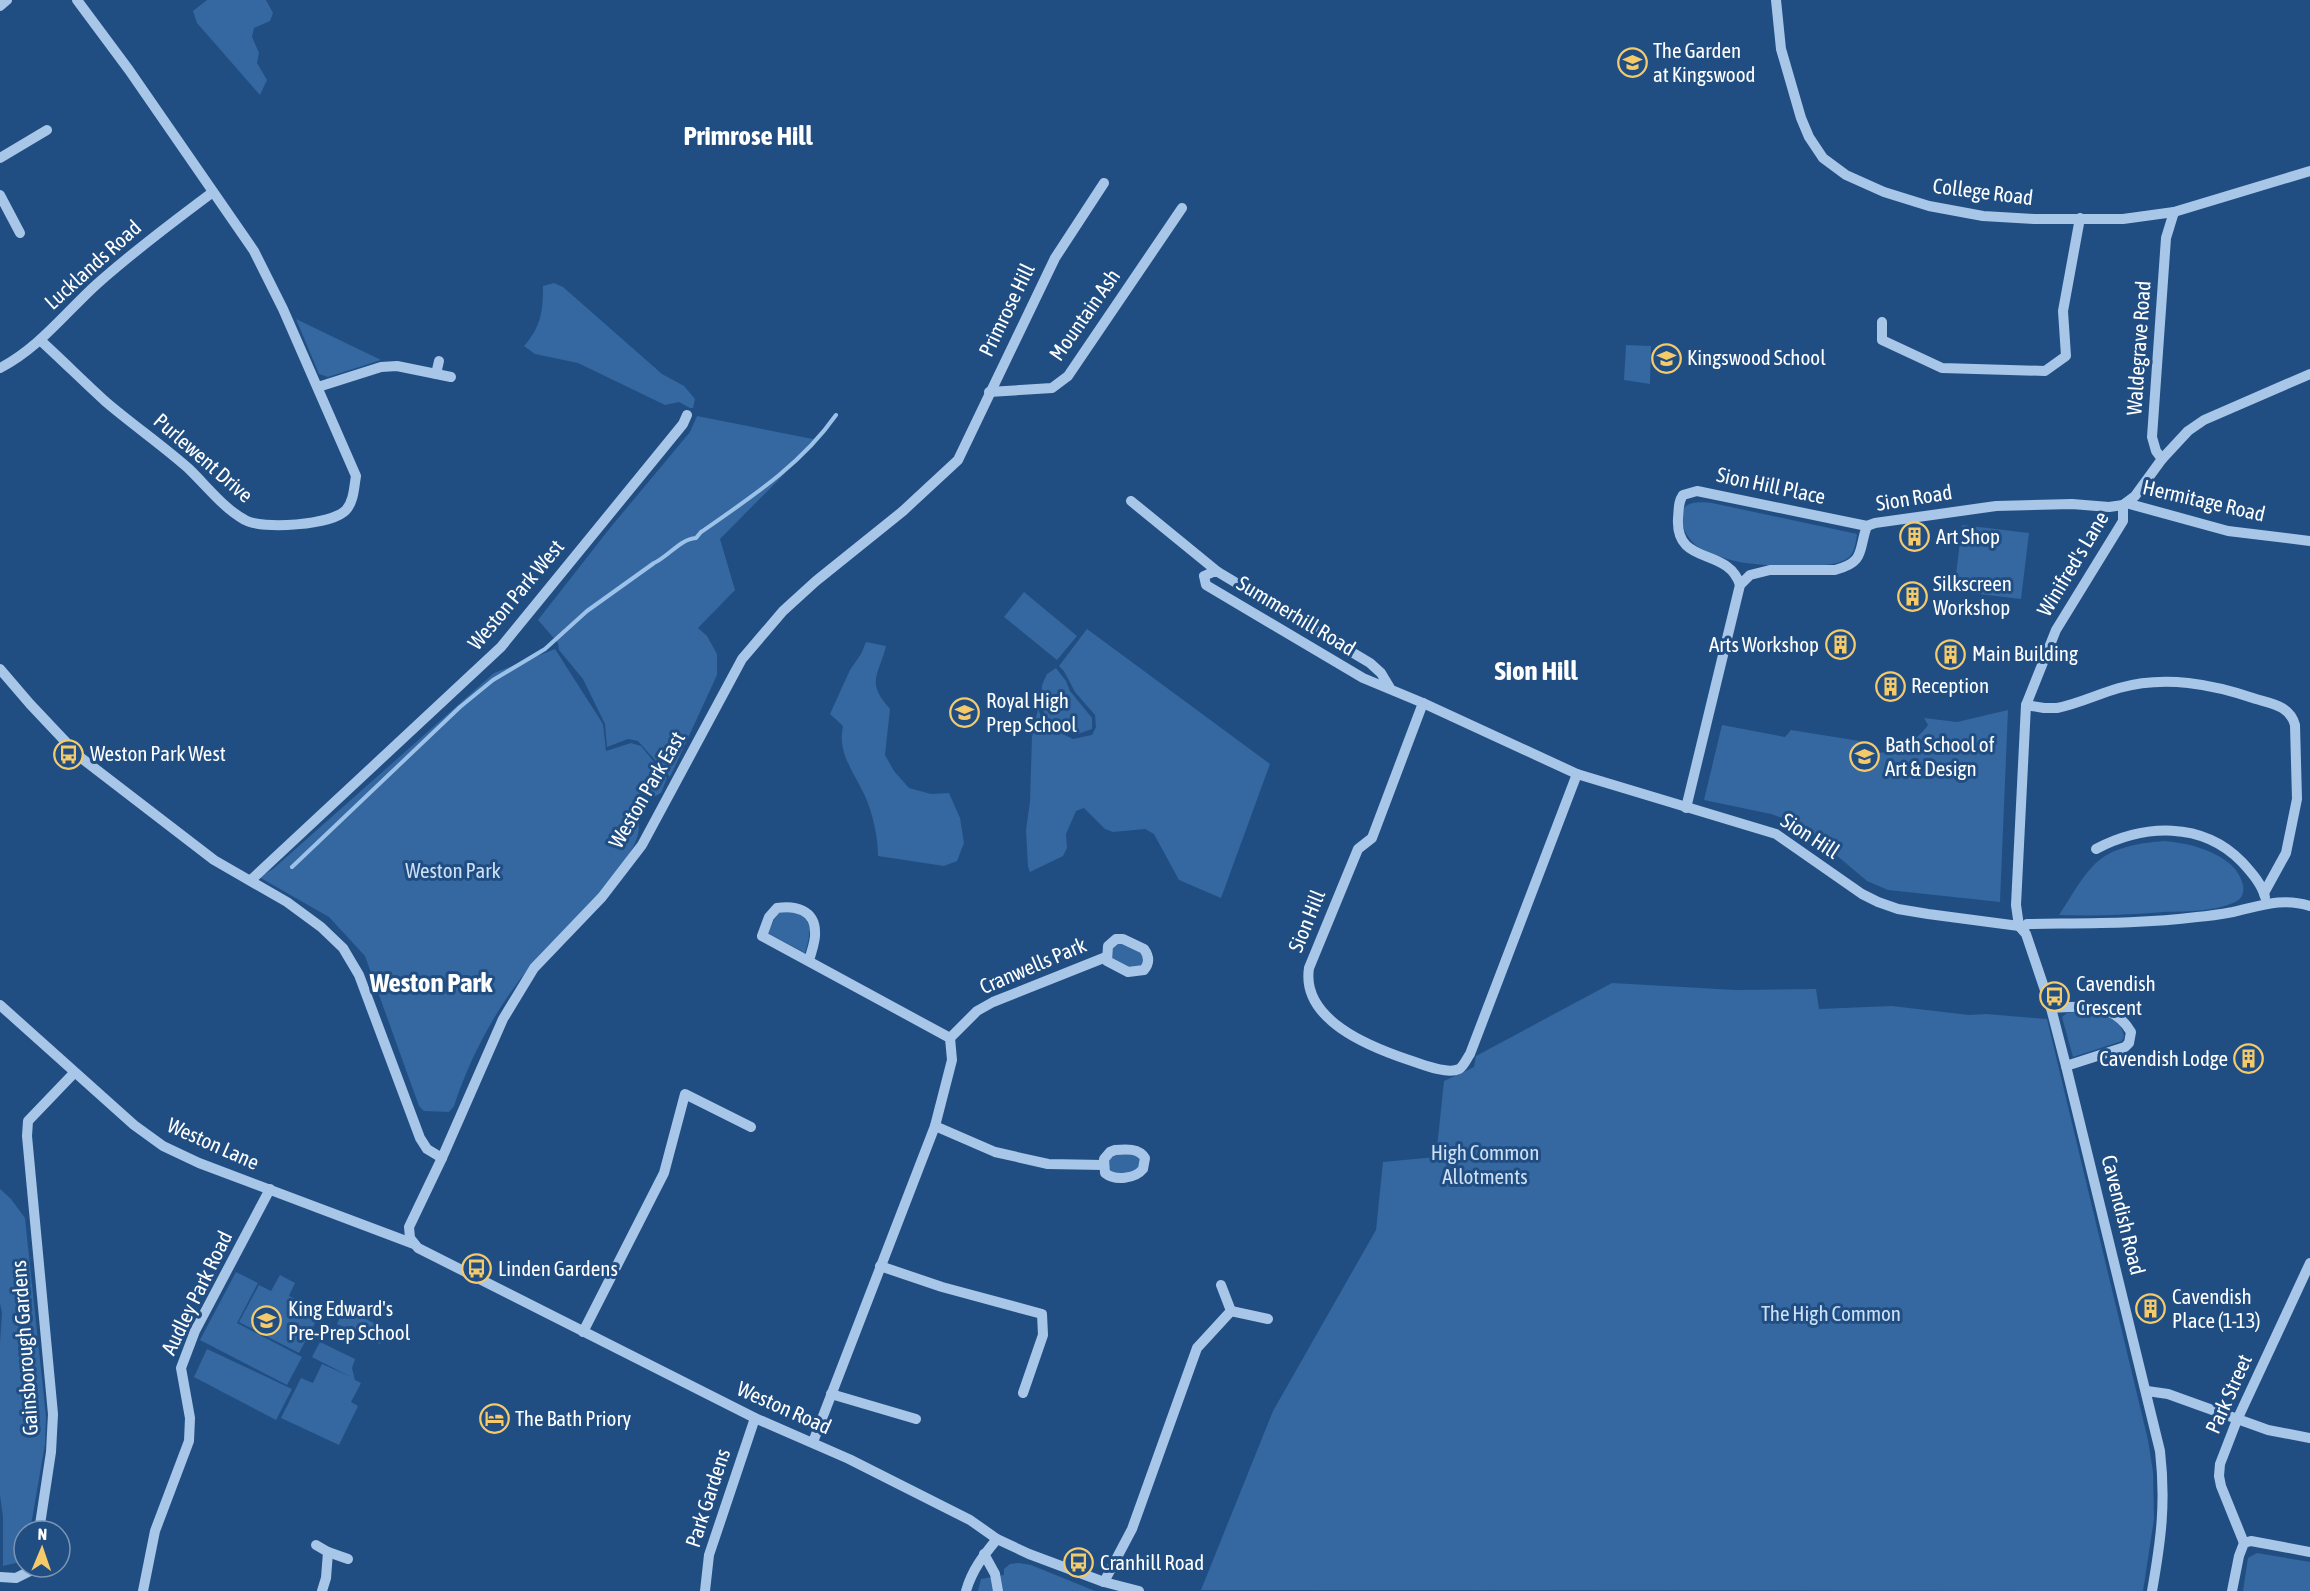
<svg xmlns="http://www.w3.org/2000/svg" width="2310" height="1591" font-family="'Asap Condensed',sans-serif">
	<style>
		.green { fill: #3567a0 }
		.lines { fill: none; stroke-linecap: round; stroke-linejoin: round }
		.stream { stroke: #9cc2e9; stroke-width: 4 }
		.minor { stroke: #a8c6e8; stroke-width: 10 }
		.labels { text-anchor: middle; stroke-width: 6; stroke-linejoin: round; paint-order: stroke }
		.poi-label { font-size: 21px; fill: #fff; stroke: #214e82; text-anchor: start }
		.street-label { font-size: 21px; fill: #fff; stroke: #214e82 }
		.park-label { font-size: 21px; fill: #cce0f6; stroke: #214e82 }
		.district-label { font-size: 27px; font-weight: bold; fill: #fff; stroke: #214e82 }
	</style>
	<rect width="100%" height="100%" fill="#214e82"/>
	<g class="green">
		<path d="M207,0H266L273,13L270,21L254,28L252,37L259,53L257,63L267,80L260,95L197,23L193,11Z"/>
		<path d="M554,283L563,287L662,374L684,386L695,399L693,408H690L679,402L665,405L578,363L535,354L524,346C541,327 543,311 543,286Z"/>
		<path d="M296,319L381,360L328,377L319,374Z"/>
		<path d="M1626,345L1651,346L1650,384L1624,380Z"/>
		<path d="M697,416L818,440L720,539L735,590L698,628L707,636L717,654V675L670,777L638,741L628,739L607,747L605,724L583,679L559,650L558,643L538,620L610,528L690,432Z"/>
		<path d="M1712,503L1857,534C1856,541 1855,551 1850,556C1838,571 1774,566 1755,564C1737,563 1713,556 1698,547C1687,539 1675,519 1685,507C1690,501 1705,502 1712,503Z"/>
		<path d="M1962,525L2029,533L2021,599L1954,591Z"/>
		<path d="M1024,592L1077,636L1057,660L1004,617Z"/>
		<path d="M1087,629L1270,764L1221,898L1179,880L1154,834L1145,829L1113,832L1105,829L1084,808L1076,811L1066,834L1067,848L1063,856L1030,872L1028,867L1026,830L1030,802L1032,737L1038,709L1043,721L1047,723L1050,728L1073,739L1092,735L1096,727L1095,715L1075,692L1064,671L1059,666Z"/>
		<path d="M866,642L886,646C878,677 866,682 890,709L885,755L894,771L909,788L931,794L949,793L960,818L964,843L957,861L944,866L878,856C878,837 873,814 865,796C854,772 837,753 843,726L830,714L850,670L861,654Z"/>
		<path d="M555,649L603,724L606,751L631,743L641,746L667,778L661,793L652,798H644L635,811C636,816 639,823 639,828C637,865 557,934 533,963C498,1005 471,1054 454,1106L449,1112L424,1111L419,1106L365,956L329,917L259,877L273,869L494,673Z"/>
		<path d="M1056,668L1066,681L1070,691L1092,718V729L1075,735L1052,724L1049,720L1046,719L1041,702L1042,685L1047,674Z"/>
		<path d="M2008,710L2000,902L1888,890L1867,881L1809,832L1791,821L1771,814L1704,800L1722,725L1785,737L1791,730L1872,743L1871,753C1895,754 1914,744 1928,725L1924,718L1957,722Z"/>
		<path d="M2164,841C2191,843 2236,854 2243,885C2244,892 2243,897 2237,901C2216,912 2187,911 2164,912C2129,915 2094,916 2059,915C2070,899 2080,879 2094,865C2111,847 2140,843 2164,841Z"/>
		<path d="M787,911C815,915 811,932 805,953L768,933L774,920L779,913Z"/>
		<path d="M1122,942L1142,952L1144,964L1136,969L1112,961L1111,949L1115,944Z"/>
		<path d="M1612,983L1735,990L1816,989L1819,1009L1892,1006L1969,1015L1986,1014L2047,1019L2148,1440L2153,1472L2154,1519L2143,1591L1201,1590L1273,1411L1376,1230L1383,1162L1436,1157L1444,1081L1474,1067L1476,1056Z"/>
		<path d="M2091,1009C2107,1015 2120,1018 2124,1036L2122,1041L2073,1057L2062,1017L2067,1013Z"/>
		<path d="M1116,1153L1139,1155L1142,1164L1133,1173L1111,1174L1107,1160Z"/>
		<path d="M0,1189L11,1199L25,1218L46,1417L45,1444L30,1531H24V1561L3,1566V1517L0,1495V1343L2,1313L0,1303Z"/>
		<path d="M236,1272L258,1283L237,1323L302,1357L287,1385L200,1340Z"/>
		<path d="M280,1275L295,1283L289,1296L321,1312L299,1353L239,1322L259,1285L271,1291Z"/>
		<path d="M344,1309L387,1329L380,1344L337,1324Z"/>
		<path d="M320,1342L355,1359L352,1368L355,1380L361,1383L351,1402L358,1406L339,1445L281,1418L301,1378L313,1383L322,1364L351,1377L312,1357Z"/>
		<path d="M207,1349L292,1389L276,1420L194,1377Z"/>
		<path d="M2257,1553L2310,1562V1591H2243L2248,1558Z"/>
		<path d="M1019,1563L1031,1565L1095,1591H978L981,1579L1004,1575V1569L1010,1564Z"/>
	</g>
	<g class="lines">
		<path class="stream" d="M292,867L460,707L493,680L545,649L587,611L654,563C668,557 680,539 696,538L701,532C750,498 801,465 836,415"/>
		<g class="minor">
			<path d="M1776,0L1781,49L1801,118L1809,137L1823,158L1846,175L1884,192L1929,206L1983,216L2034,219H2123L2174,212L2310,171"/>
			<path d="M0,6L7,0"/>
			<path d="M0,158L47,130"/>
			<path d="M1104,183L1055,258L958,460L903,511L816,581L783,611L742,659L642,845L602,897L534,968L503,1019L442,1158L409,1227L410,1238L418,1248L755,1418L849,1459L970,1520L997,1539L1029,1554L1104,1582L1139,1591"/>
			<path d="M0,195L20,233"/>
			<path d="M1882,322V340L1942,368L2045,371L2066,356L2063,311L2080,218"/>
			<path d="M40,340C62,360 84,382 106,402C133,425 162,445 188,468C206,485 223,508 245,520C262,530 332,525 346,510C354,501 354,487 356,476L283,309L254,251L129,70L77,0"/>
			<path d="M0,368C38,349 66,312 97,284C134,251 174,221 213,192"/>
			<path d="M436,374L439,361"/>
			<path d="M318,387L381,367L397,366L451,377"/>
			<path d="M989,392L1052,388L1068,376L1182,208"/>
			<path d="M2162,459L2156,451L2152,437L2166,238L2174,212"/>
			<path d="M1131,501L1218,572"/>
			<path d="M2126,503L2228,531L2310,541"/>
			<path d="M1740,585C1728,546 1675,567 1678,518C1679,509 1678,502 1683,495L1697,491L1867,526"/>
			<path d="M0,669L30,704L80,757L214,860L287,902L321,927L343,948L359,975L420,1138L427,1149L442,1158"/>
			<path d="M1390,688L1381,673L1370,663L1218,572H1213L1204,576L1206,585L1363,678L1423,703L1577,774L1776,834L1862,894L1878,902L1898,909L1928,914L2019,926"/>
			<path d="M1423,703L1372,838L1358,849L1309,968C1301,1020 1370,1047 1409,1060C1421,1064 1447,1075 1459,1069C1464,1066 1467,1058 1470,1054L1577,774"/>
			<path d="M2026,705L2044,708H2057C2078,704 2098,694 2119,688C2165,675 2212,684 2256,699C2273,704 2290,706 2295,725L2297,799L2286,853L2264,893"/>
			<path d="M1686,808L1740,585L1750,575L1770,570H1835C1866,562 1858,550 1867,526L1875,523L1996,506L2072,504L2109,507L2123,505L2135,496L2162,459L2188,431L2204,420L2310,374"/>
			<path d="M2096,849C2144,824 2202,821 2242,862C2251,872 2262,884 2265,897"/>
			<path d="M251,880L501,647L683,424L687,415"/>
			<path d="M2019,926L2026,934L2051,1008L2066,1066L2160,1451C2166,1503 2161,1540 2152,1591"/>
			<path d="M2019,926L2016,905L2026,705L2056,630L2123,521V505"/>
			<path d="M2023,930L2027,924C2083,923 2141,924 2197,917C2209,916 2222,914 2233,912C2260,906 2283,897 2310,906"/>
			<path d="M1116,939H1123L1144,949C1149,956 1150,963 1144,970L1128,972L1107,961L1108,946Z"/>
			<path d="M809,961C811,952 816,941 815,932C815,910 795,905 777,908L769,917L762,936L950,1038L952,1060L935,1126L813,1442"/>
			<path d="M0,1005L134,1125L163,1146L199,1163L414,1244"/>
			<path d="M2051,1008C2082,1006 2113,1001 2131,1032L2129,1043L2125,1047L2066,1066"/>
			<path d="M950,1038L977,1011L993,1002L1106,957"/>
			<path d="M935,1126L995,1152L1048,1164L1103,1165"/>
			<path d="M1115,1150C1126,1149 1139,1148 1145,1158L1143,1169C1135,1179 1115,1181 1105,1173L1104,1159L1110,1152Z"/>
			<path d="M880,1266L942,1287L1042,1314L1043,1335L1023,1393"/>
			<path d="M1231,1311L1268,1319"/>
			<path d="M583,1332L664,1173L685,1094L751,1127"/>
			<path d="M2147,1391L2168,1394L2268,1430L2310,1438"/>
			<path d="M831,1394L916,1419"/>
			<path d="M39,1531L51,1452L53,1414L27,1136L28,1121L74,1073"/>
			<path d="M2244,1543L2221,1486L2219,1476L2220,1464L2237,1420L2310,1263"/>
			<path d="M316,1545L328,1552L348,1559"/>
			<path d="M984,1554L995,1574L998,1591"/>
			<path d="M0,1577L16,1578L32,1570L33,1567"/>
			<path d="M1104,1582L1132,1529L1197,1348L1231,1311L1221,1285"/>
			<path d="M143,1591L155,1531L189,1441L190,1418L181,1368L195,1331L270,1189"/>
			<path d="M322,1591L326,1578L328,1552"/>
			<path d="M705,1591L709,1555L755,1418"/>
			<path d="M966,1591C972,1570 983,1556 997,1539"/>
			<path d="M2232,1591L2239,1556L2244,1543L2251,1541L2310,1552"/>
		</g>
	</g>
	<defs>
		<symbol id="school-ring" viewBox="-11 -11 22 22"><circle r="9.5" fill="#214e82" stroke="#f5ca6a" stroke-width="1.5"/><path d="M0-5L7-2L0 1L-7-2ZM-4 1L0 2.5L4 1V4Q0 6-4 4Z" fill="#f5ca6a"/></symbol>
		<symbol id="building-ring" viewBox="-11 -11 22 22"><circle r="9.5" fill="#214e82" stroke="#f5ca6a" stroke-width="1.5"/><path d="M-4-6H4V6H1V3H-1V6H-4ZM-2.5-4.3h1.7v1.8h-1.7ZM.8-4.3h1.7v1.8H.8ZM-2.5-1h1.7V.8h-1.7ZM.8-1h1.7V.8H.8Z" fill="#f5ca6a"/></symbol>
		<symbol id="bus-ring" viewBox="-11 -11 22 22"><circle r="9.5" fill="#214e82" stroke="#f5ca6a" stroke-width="1.5"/><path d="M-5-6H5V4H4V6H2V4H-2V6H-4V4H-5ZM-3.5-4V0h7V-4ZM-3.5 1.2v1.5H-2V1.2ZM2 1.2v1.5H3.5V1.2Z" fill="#f5ca6a"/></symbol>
		<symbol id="university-ring" viewBox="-11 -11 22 22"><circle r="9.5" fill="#214e82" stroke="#f5ca6a" stroke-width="1.5"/><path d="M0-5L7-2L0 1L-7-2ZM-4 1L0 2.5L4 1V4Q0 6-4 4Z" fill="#f5ca6a"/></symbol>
		<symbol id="hotel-ring" viewBox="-11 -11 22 22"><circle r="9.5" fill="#214e82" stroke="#f5ca6a" stroke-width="1.5"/><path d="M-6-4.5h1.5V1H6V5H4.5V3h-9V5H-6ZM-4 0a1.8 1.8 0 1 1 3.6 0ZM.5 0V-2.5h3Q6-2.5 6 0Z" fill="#f5ca6a"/></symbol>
	</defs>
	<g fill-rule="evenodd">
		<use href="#school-ring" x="1616" y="46" width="33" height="33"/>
		<use href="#school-ring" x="1650" y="342" width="33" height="33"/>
		<use href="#building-ring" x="1898" y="520" width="33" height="33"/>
		<use href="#building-ring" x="1896" y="580" width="33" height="33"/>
		<use href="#building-ring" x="1824" y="628" width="33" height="33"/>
		<use href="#building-ring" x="1934" y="638" width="33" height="33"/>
		<use href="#building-ring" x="1874" y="670" width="33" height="33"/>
		<use href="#school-ring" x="948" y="696" width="33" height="33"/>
		<use href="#bus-ring" x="52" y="738" width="33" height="33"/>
		<use href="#university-ring" x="1848" y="740" width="33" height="33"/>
		<use href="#bus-ring" x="2038" y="980" width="33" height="33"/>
		<use href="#building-ring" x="2232" y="1042" width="33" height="33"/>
		<use href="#bus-ring" x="460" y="1252" width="33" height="33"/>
		<use href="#building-ring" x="2134" y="1292" width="33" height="33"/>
		<use href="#school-ring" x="250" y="1304" width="33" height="33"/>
		<use href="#hotel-ring" x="478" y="1402" width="33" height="33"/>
		<use href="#bus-ring" x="1062" y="1546" width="33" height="33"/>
	</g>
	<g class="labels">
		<g class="poi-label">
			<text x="1653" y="58">The Garden<tspan x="1653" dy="24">at Kingswood</tspan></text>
			<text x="1687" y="365">Kingswood School</text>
			<text x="1936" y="544">Art Shop</text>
			<text x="1933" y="591">Silkscreen<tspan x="1933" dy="24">Workshop</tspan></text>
			<text x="1819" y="652" text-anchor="end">Arts Workshop</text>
			<text x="1972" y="661">Main Building</text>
			<text x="1911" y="693">Reception</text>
			<text x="986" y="708">Royal High<tspan x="986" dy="24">Prep School</tspan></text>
			<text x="1885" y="752">Bath School of<tspan x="1885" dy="24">Art &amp; Design</tspan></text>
			<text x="90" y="761">Weston Park West</text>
			<text x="2076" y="991">Cavendish<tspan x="2076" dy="24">Crescent</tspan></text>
			<text x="2228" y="1066" text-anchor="end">Cavendish Lodge</text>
			<text x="498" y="1276">Linden Gardens</text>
			<text x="2172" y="1304">Cavendish<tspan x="2172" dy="24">Place (1-13)</tspan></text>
			<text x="288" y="1316">King Edward's<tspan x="288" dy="24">Pre-Prep School</tspan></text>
			<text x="515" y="1426">The Bath Priory</text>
			<text x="1100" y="1570">Cranhill Road</text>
		</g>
		<g class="street-label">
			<text transform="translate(1983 192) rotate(7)" y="7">College Road</text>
			<text transform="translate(93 265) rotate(-42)" y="7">Lucklands Road</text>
			<text transform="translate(1007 310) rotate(-64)" y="7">Primrose Hill</text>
			<text transform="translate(1085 315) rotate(-55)" y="7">Mountain Ash</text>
			<text transform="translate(2139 348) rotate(-86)" y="7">Waldegrave Road</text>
			<text transform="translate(203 458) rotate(41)" y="7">Purlewent Drive</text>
			<text transform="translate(1771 486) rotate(12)" y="7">Sion Hill Place</text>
			<text transform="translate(1914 498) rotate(-9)" y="7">Sion Road</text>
			<text transform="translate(2204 501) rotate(13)" y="7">Hermitage Road</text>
			<text transform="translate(2073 564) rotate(-59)" y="7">Winifred's Lane</text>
			<text transform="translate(516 595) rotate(-50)" y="7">Weston Park West</text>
			<text transform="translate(1296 616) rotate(31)" y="7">Summerhill Road</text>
			<text transform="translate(647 790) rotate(-60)" y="7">Weston Park East</text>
			<text transform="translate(1810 836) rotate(33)" y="7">Sion Hill</text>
			<text transform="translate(1307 921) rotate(-68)" y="7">Sion Hill</text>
			<text transform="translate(1033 966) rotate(-23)" y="7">Cranwells Park</text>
			<text transform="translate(213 1144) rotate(24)" y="7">Weston Lane</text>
			<text transform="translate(2123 1215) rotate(76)" y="7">Cavendish Road</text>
			<text transform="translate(197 1293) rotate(-64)" y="7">Audley Park Road</text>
			<text transform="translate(25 1348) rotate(-94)" y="7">Gainsborough Gardens</text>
			<text transform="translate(2229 1394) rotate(-66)" y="7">Park Street</text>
			<text transform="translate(784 1408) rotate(24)" y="7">Weston Road</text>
			<text transform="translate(708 1498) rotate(-72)" y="7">Park Gardens</text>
		</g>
		<g class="park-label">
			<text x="453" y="878">Weston Park</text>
			<text x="1485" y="1160">High Common<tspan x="1485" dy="24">Allotments</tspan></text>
			<text x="1831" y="1321">The High Common</text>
		</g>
		<g class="district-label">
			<text x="748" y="145">Primrose Hill</text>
			<text x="1536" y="680">Sion Hill</text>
			<text x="431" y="992">Weston Park</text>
		</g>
	</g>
	<g transform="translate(42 1549) rotate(2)"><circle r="28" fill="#214e82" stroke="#7a95b4" stroke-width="1.5"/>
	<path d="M0-4.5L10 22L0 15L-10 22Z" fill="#f5ca6a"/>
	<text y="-9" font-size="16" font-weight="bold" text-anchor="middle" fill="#ffffff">N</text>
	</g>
</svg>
